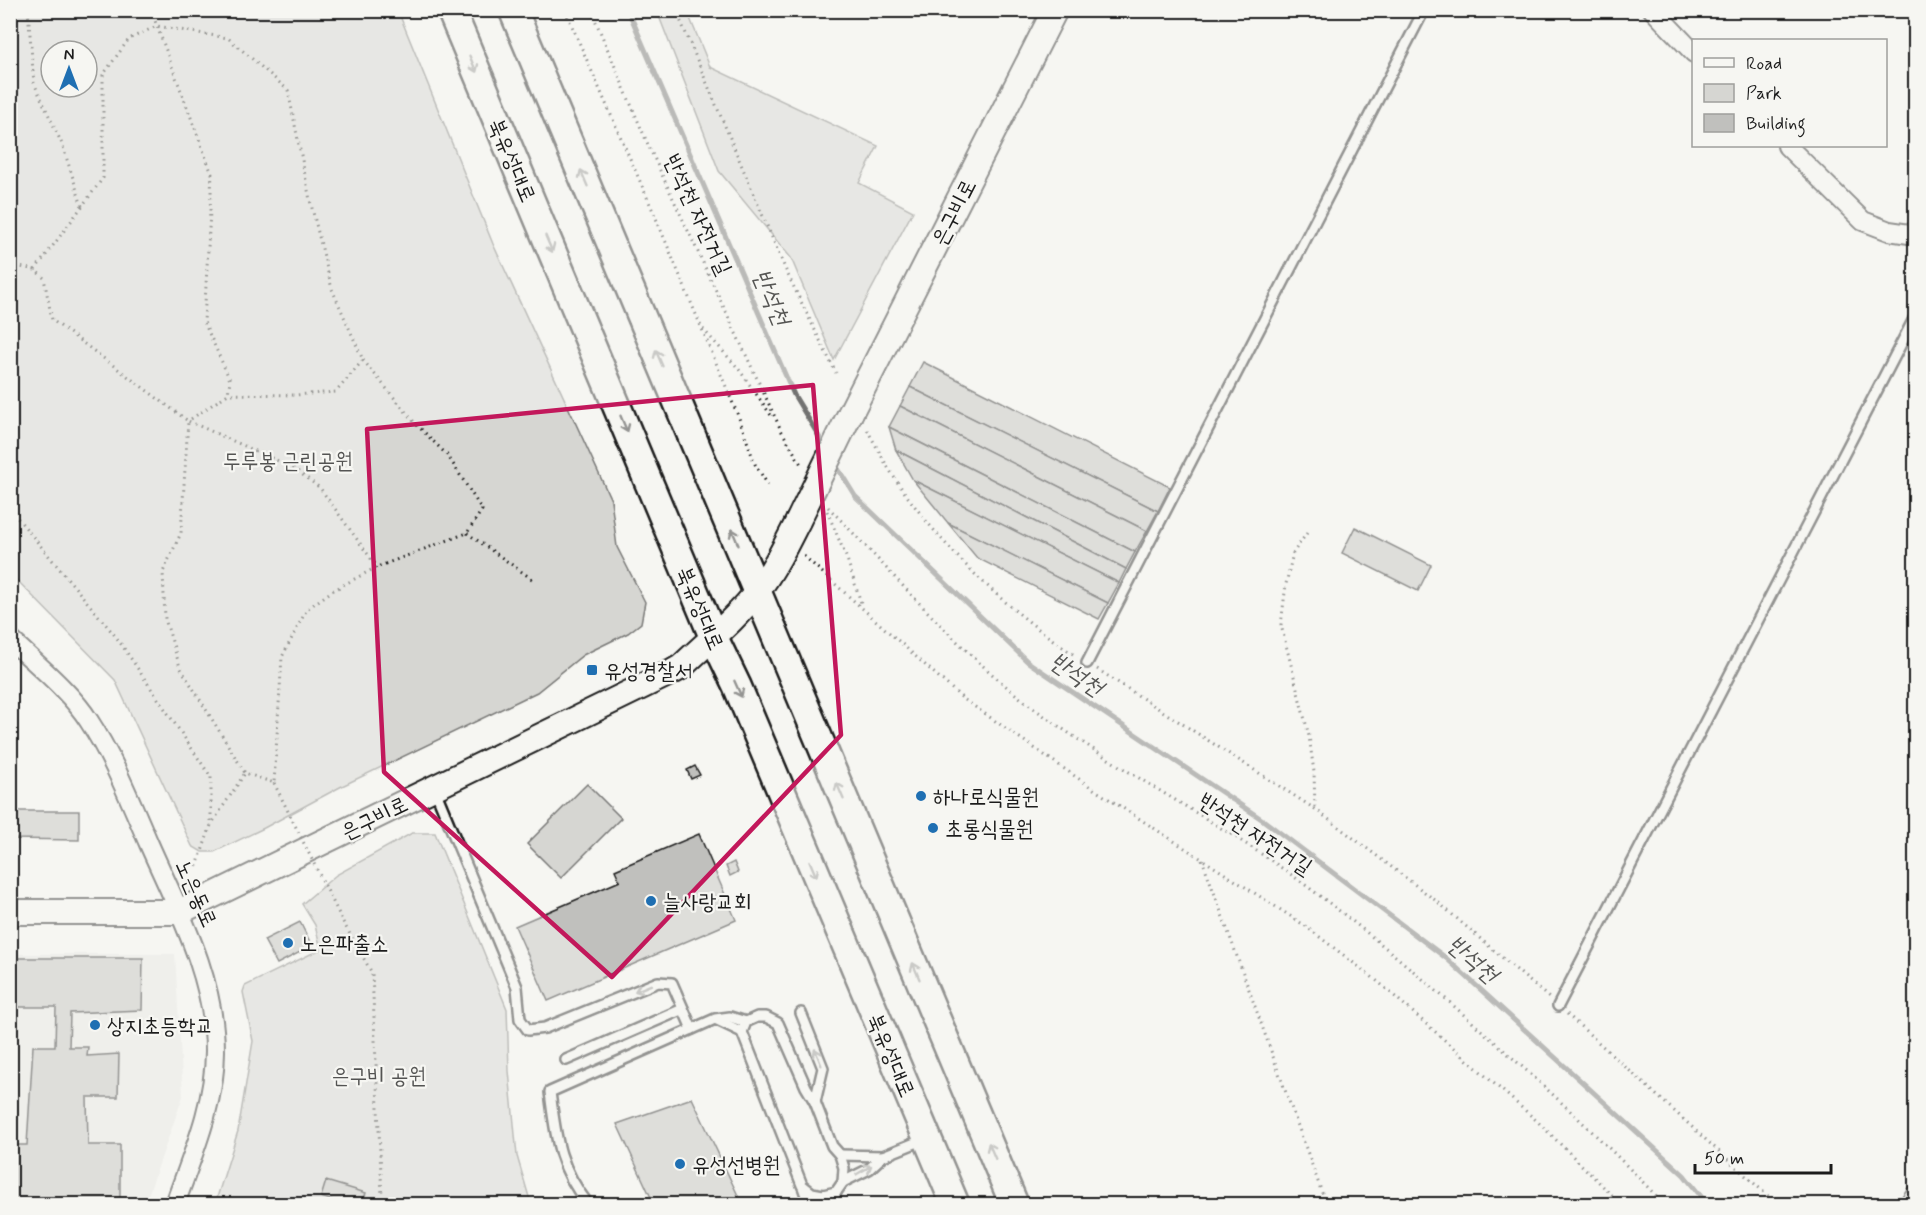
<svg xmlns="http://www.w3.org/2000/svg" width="1926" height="1215" font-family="Mynerve,'Poor Story',sans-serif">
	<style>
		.built { fill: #e6e6e2 }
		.green { fill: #d6d6d2; stroke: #797977; stroke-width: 1.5; fill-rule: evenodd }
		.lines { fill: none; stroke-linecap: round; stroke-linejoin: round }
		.stream { stroke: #727271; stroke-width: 5 }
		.building { fill: #c0c0bd; stroke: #1c1c1c; stroke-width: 1.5 }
		.lane-casing { stroke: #1c1c1c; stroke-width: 14 }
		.street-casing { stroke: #1c1c1c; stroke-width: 22 }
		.secondary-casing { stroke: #1c1c1c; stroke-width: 28 }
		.primary-casing { stroke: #1c1c1c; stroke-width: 32 }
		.path { stroke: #1c1c1c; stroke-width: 3; stroke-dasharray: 1.5 4.5; stroke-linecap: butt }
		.lane { stroke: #f6f6f2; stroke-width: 9 }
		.street { stroke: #f6f6f2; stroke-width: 18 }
		.secondary { stroke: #f6f6f2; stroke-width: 24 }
		.primary { stroke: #f6f6f2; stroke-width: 27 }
		.secondary-bridge-casing { stroke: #1c1c1c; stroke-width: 28; stroke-linecap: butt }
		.path-bridge { stroke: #1c1c1c; stroke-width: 3; stroke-dasharray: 1.5 4.5; stroke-linecap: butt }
		.secondary-bridge { stroke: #f6f6f2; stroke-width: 24 }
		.oneway { stroke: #949492 }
		.marked { fill: none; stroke: #c2185b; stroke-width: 4.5; stroke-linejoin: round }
		.poi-dot { fill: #1f6fb2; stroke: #f6f6f2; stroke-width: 2 }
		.labels { text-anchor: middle; stroke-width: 4.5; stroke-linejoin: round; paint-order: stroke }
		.street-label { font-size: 22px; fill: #1c1c1c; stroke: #f6f6f2 }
		.park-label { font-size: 22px; fill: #545453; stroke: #f6f6f2 }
		.poi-label { font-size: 22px; fill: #1c1c1c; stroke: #f6f6f2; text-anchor: start }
		.water-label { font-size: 24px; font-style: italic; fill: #565654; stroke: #f6f6f2 }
	</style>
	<rect width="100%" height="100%" fill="#f6f6f2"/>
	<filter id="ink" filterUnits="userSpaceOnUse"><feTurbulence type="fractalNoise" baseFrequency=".0167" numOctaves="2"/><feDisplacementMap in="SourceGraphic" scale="12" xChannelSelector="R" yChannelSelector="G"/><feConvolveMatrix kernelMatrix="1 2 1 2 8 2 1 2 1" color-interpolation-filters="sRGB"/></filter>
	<g filter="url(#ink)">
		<path class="built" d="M10,954H175L183,1096L145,1204H11Z"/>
		<g class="green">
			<path d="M11,10L398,11L493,244L611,500L617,547L645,602L641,623L628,633L583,655L537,692L342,786L264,828L214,852H202L192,846L115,680L11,574ZM51,51H87V87H51Z"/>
			<path d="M657,11H687L710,67L878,146L859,183L913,211L834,360L791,258L719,171Z"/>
			<path d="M587,784L621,818L561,878L527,844Z"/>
			<path d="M412,833H435L507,1009L509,1071L517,1156L531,1204H215L238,1131L253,1041L243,992L245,986L321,949L315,925L302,904L336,875Z"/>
		</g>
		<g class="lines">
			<g class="stream">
				<path d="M628,10L794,395L826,448"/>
				<path d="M834,462L855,496L1028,662L1263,820L1446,958L1684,1175L1707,1204"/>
			</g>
		</g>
		<g class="building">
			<path d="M923,362L1170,487L1158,511L910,387Z"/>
			<path d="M910,387L1158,511L1147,531L900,406Z"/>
			<path d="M900,406L1147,531L1135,552L889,427Z"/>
			<path d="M889,427L1135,552L1126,569L896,450Z"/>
			<path d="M896,450L1126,569L1119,583L913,480Z"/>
			<path d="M913,480L1119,583L1108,603L948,523Z"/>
			<path d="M948,523L1108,603L1099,619L977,558Z"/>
			<path d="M1355,527L1431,565L1418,591L1342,553Z"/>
			<path d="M695,766L700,775L691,779L687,770Z"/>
			<path d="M11,811H79V840L11,839Z"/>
			<path d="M699,834L736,920L548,1001L515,926L620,881L615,870Z"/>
			<path d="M734,862L738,872L730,876L726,866Z"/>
			<path d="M300,922L312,946L277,964L264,940Z"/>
			<path d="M11,958H143L142,1010L70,1013L69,1047H88L87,1056L119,1054L118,1097H87L88,1145H120V1204H10V1145H27L33,1046H55L56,1007H10Z"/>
			<path d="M692,1098L742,1204H654L617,1124Z"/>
			<path d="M326,1181L366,1193L362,1204H344L321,1197Z"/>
		</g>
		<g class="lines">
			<defs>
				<g id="lane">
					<path d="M1087,663L1424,10"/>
					<path d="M435,790L517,987L520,1019L528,1030L545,1028L658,982L672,983L692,1029"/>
					<path d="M1558,1006L1916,315"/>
					<path d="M801,1013L823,1068L815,1102"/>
					<path d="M757,1017H766L778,1023L806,1087L815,1102L832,1146L840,1155L844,1168L843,1182L836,1192L823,1195L812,1193L802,1185L742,1032L746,1022Z"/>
					<path d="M717,1020L742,1032"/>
					<path d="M566,1060L683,1009"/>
					<path d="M840,1155L883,1156L925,1139"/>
					<path d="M843,1182L869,1169L883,1156"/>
					<path d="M803,1187L809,1204"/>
					<path d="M588,1204C558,1166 556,1138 550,1092L715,1019L730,1017L746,1022"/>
					<path d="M831,1204L836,1192"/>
				</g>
				<g id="street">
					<path d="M1653,10L1694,53"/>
					<path d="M1787,146L1863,221L1889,231L1916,235"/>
					<path d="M10,639C35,663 71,692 89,721C114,759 131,803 149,844C178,910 215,977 215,1051C215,1104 192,1156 175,1204"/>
					<path d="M1909,1204L1916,1194"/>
				</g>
				<g id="secondary">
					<path d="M850,414L1055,10"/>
					<path d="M10,912H179L674,671L681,667C706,643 735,620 756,593C773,571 786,545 798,521"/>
				</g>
				<g id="primary">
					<path d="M451,10L713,636L737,686L955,1204"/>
					<path d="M513,10L1014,1204"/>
				</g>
			</defs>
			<use href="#lane" class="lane-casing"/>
			<use href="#street" class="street-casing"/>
			<use href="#secondary" class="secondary-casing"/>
			<use href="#primary" class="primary-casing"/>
			<g class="path">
				<path d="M28,10L34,83L62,144L82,206"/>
				<path d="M151,10L212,174L204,322L230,380L228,394L188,421L292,467L320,488L377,567L332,591L307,609L282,657L274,783L245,773L211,825"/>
				<path d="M565,10L653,211L739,418L755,464L768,485"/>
				<path d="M591,10L649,147L781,430L802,466"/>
				<path d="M676,10L787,273L836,373"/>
				<path d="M10,265L35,270L44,278L52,320L188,421L181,533L163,572L165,619L180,667L245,773"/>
				<path d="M35,270L103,178V75L129,39L157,26L228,38L288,90L310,200L332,289L363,360L336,392L295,395L228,394"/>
				<path d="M703,329L738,368L773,418"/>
				<path d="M363,360L415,423L448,456L482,510L467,533L377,567"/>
				<path d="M867,430C876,445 884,462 894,477C941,548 1006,609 1076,656"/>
				<path d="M828,507C892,572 951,643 1023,700C1115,771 1220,820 1312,890C1371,934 1427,982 1481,1030C1545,1086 1606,1143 1664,1204"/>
				<path d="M10,509L117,638L211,777V825L197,866"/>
				<path d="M827,511L847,559L862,606"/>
				<path d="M467,533L532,579"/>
				<path d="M1307,533L1293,553L1286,584L1281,625L1309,736L1314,772L1315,809"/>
				<path d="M804,556L962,698L1095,790L1304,925L1376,980L1537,1121L1621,1204"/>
				<path d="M1097,669L1315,809L1439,903L1549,998"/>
				<path d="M1202,859L1326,1204"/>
				<path d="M343,922L372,973L382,1197L378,1204"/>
				<path d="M1567,1014L1777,1204"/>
				<path d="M209,1201L218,1204"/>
			</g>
			<use href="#lane" class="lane"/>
			<use href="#street" class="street"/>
			<use href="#secondary" class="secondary"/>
			<use href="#primary" class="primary"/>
			<defs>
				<path id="secondary-bridge" d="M798,521L850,414"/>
			</defs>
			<use href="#secondary-bridge" class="secondary-bridge-casing"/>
			<path class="path-bridge" d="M274,783L343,922"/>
			<use href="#secondary-bridge" class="secondary-bridge"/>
		</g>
		<defs><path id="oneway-shaft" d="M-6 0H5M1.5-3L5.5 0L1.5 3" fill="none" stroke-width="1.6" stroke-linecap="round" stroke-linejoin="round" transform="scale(1.5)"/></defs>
		<g class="oneway">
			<use href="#oneway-shaft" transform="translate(473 64) rotate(67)"/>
			<use href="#oneway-shaft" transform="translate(584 178) rotate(-113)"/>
			<use href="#oneway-shaft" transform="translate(549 244) rotate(67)"/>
			<use href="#oneway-shaft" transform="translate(659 358) rotate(-113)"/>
			<use href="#oneway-shaft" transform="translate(624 424) rotate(67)"/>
			<use href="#oneway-shaft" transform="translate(735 537) rotate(-113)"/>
			<use href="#oneway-shaft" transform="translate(738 689) rotate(66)"/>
			<use href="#oneway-shaft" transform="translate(840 791) rotate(-113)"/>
			<use href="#oneway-shaft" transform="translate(813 869) rotate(67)"/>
			<use href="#oneway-shaft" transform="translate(916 971) rotate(-113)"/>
			<use href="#oneway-shaft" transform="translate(643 988) rotate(158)"/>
			<use href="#oneway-shaft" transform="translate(818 1057) rotate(-112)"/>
			<use href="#oneway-shaft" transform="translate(992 1151) rotate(-113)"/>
			<use href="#oneway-shaft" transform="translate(864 1170) rotate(-30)"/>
		</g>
	</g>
	<path d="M0 0H1926V1215H0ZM813,385L841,735L612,977L384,772L367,429Z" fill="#f6f6f2" fill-opacity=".55" fill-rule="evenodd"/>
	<path class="marked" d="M813,385L841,735L612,977L384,772L367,429Z"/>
	<g class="poi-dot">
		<rect x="586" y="664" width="12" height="12" rx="3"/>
		<circle cx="921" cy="796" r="6"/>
		<circle cx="933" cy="828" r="6"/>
		<circle cx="651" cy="901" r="6"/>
		<circle cx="288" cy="943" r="6"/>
		<circle cx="95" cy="1025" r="6"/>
		<circle cx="680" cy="1164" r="6"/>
	</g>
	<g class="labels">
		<g class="street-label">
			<text transform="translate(513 160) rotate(67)" y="8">북유성대로</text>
			<text transform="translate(953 212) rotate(-63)" y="8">은구비로</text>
			<text transform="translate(699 214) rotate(65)" y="8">반석천 자전거길</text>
			<text transform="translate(701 608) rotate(67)" y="8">북유성대로</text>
			<text transform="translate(374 817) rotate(-26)" y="8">은구비로</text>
			<text transform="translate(1256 833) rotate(33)" y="8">반석천 자전거길</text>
			<text transform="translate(197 893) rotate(66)" y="8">노은동로</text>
			<text transform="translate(892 1055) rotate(67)" y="8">북유성대로</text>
		</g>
		<g class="park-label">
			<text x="288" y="468">두루봉 근린공원</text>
			<text x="379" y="1083">은구비 공원</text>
		</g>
		<g class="poi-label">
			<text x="604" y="678">유성경찰서</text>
			<text x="933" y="804">하나로식물원</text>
			<text x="945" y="836">초롱식물원</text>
			<text x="663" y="909">늘사랑교회</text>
			<text x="300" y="951">노은파출소</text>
			<text x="107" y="1033">상지초등학교</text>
			<text x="692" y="1172">유성선병원</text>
		</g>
		<g class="water-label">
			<text transform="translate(772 297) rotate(67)" y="8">반석천</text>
			<text transform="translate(1077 674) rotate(34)" y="8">반석천</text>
			<text transform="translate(1473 959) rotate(41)" y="8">반석천</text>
		</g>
	</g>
	<rect width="1926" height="1215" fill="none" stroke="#f6f6f2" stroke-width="36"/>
	<rect x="18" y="18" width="1890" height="1179" fill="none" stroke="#1c1c1c" stroke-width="2" filter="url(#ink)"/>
	<rect x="1692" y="39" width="195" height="108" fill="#f6f6f2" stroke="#9f9f9c" stroke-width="1.5"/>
	<rect x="1704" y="58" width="30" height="9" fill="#f6f6f2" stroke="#9f9f9c" stroke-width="1.5"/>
	<text x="1746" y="69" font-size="18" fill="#1c1c1c">Road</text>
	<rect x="1704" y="84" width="30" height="18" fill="#d6d6d2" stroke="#9f9f9c" stroke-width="1.5"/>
	<text x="1746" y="99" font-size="18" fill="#1c1c1c">Park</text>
	<rect x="1704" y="114" width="30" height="18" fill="#c0c0bd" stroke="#9f9f9c" stroke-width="1.5"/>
	<text x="1746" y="129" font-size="18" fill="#1c1c1c">Building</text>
	<g transform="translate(69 69)"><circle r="28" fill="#f6f6f2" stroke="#9f9f9c" stroke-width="1.5"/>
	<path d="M0-4.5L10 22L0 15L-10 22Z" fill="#1f6fb2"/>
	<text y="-9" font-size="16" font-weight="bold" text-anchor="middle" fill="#1c1c1c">N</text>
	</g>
	<path d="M1695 1164v9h136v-9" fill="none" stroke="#1c1c1c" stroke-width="3"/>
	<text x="1704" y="1164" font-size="18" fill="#1c1c1c" stroke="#f6f6f2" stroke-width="4.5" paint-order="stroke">50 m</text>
</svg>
